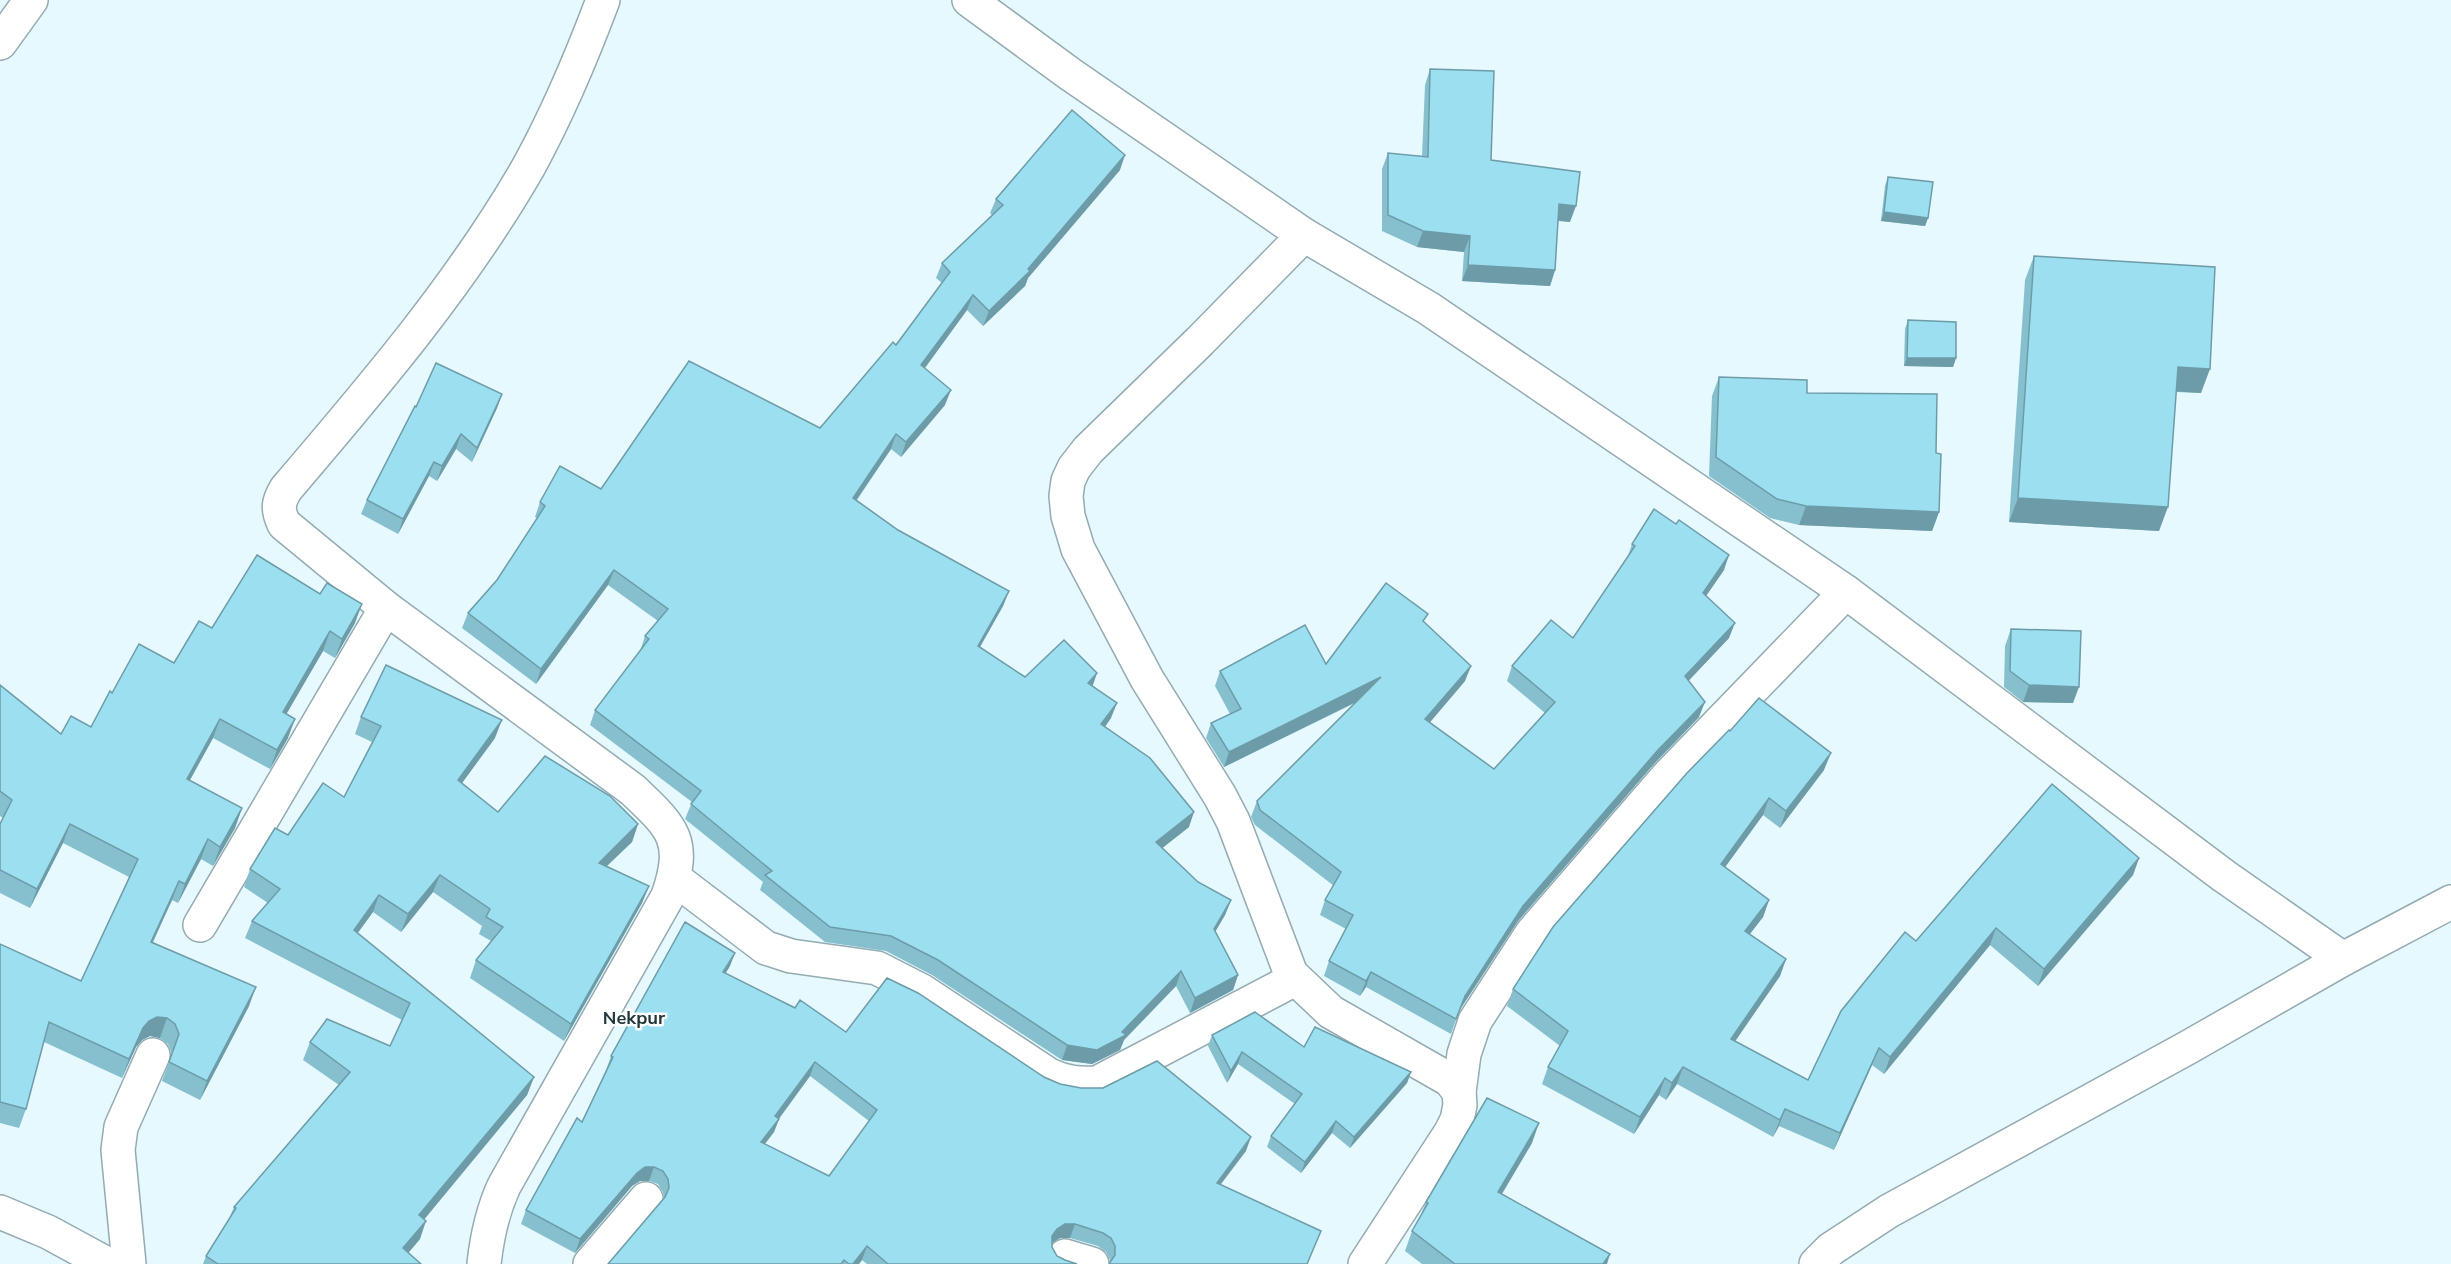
<svg xmlns="http://www.w3.org/2000/svg" width="2451" height="1264" font-family="Mulish,sans-serif">
	<style>
		.lines { fill: none; stroke-linecap: round; stroke-linejoin: round }
		.street-casing { stroke: #93abb1; stroke-width: 36 }
		.secondary-casing { stroke: #93abb1; stroke-width: 36 }
		.street { stroke: #fff; stroke-width: 33 }
		.secondary { stroke: #fff; stroke-width: 33 }
		.wall { fill: #86c0ce; fill-rule: evenodd }
		.shaded-wall { fill: #6d9ca8 }
		.building { fill: #9cdff0; stroke: #6d9ca8; stroke-width: 1.5; fill-rule: evenodd }
		.labels { text-anchor: middle; stroke-width: 5; stroke-linejoin: round; paint-order: stroke }
		.quarter-label { font-size: 18px; font-weight: bold; fill: #21363b; stroke: #fff }
	</style>
	<rect width="100%" height="100%" fill="#e5f9ff"/>
	<g class="lines">
		<defs>
			<g id="street">
				<path d="M969,0L1070,74L1304,235L1428,308L1846,592L2224,876L2343,959"/>
				<path d="M0,43L31,0"/>
				<path d="M1304,235L1200,341L1088,450L1074,468L1068,481L1066,496L1068,516L1078,549L1147,679L1220,796L1233,821L1291,974L1331,1012L1450,1080L1459,1092L1460,1105L1457,1120L1451,1132L1365,1264"/>
				<path d="M674,878L766,948L791,956L877,968L922,991L1049,1075C1066,1083 1079,1084 1097,1083L1295,979"/>
				<path d="M200,925L386,608"/>
				<path d="M1459,1092L1464,1054L1475,1021L1532,933L1667,777L1846,592"/>
				<path d="M0,1212L48,1232L107,1264"/>
				<path d="M1065,1256L1092,1264"/>
				<path d="M129,1264L118,1150L121,1127L153,1055"/>
				<path d="M484,1264C487,1236 492,1212 504,1186L668,896C687,840 673,828 633,790L386,608L284,524C277,509 278,502 286,489C373,387 462,283 529,166C558,113 582,56 603,0"/>
				<path d="M590,1264L646,1199"/>
			</g>
			<path id="secondary" d="M1816,1264L1831,1249L1889,1211L2187,1048L2343,959L2451,902"/>
		</defs>
		<use href="#street" class="street-casing"/>
		<use href="#secondary" class="secondary-casing"/>
		<use href="#street" class="street"/>
		<use href="#secondary" class="secondary"/>
	</g>
	<g class="wall">
		<path d="M1430,69L1491,160L1570,222L1558,221L1555,270L1550,286L1462,281L1464,252L1417,247L1382,231V169L1388,153L1422,156L1425,85Z"/>
		<path d="M1120,170L1028,278L1025,286L983,326L967,310L925,368L945,405L901,457L891,449L857,500L898,530L1009,591L1003,606L980,647L1025,677L1092,686L1111,718L1105,727L1189,827L1162,848L1198,882L1231,900L1225,915L1215,932L1238,975L1233,990L1190,1013L1176,986L1124,1040L1120,1050L1092,1064L1062,1060L932,975L886,951L825,942L760,890L763,882L685,819L692,802L590,725L595,710L640,651L645,636L658,621L608,585L536,684L462,628L468,613L497,580L537,518L535,517L540,502L601,489L820,428L896,345L942,283L936,278L942,263L992,215L990,213L996,199Z"/>
		<path d="M1888,177L1928,218L1925,226L1881,221L1885,186Z"/>
		<path d="M2034,256L2201,393L2176,392L2159,531L2009,522L2025,280Z"/>
		<path d="M1908,320L1956,358L1953,367L1904,366L1905,329Z"/>
		<path d="M1719,377L1807,393L1936,453L1939,512L1932,531L1799,525L1770,518L1709,476L1712,396Z"/>
		<path d="M502,394L497,408L472,462L456,449L437,481L429,476L398,534L361,514L367,500L416,407Z"/>
		<path d="M1632,544L1724,570L1706,596L1729,638L1688,681L1699,717L1653,765L1518,921L1459,1011L1451,1034L1366,987L1360,996L1324,976L1329,961L1346,929L1320,915L1325,900L1334,886L1255,825L1251,817L1257,801L1357,702L1224,767L1206,738L1211,723L1230,714L1215,686L1220,671L1326,664L1425,623L1465,681L1430,722L1494,769L1545,713L1507,681L1512,666L1573,638L1628,556Z"/>
		<path d="M355,623L335,658L323,651L286,714L288,738L270,769L213,738L190,780L242,808L235,828L213,866L201,859L178,903L172,900L153,942L249,1006L200,1100L162,1081L172,1054L168,1044L160,1038L150,1036L142,1040L136,1047L122,1078L44,1042L26,1109L19,1128L0,1123V944L81,981L129,877L63,843L30,908L0,893V824L3,818L0,816V685L61,734L91,727L112,693L174,663L212,628Z"/>
		<path d="M2011,629L2073,703L2023,702L2004,687L2005,646Z"/>
		<path d="M361,717L495,738L462,783L498,812L638,824L632,842L607,866L649,886L642,903L564,1041L470,978L476,960L491,941L479,934L482,926L433,892L401,932L373,912L358,933L534,1077L527,1095L424,1219L420,1239L408,1253L421,1264H203L206,1256L229,1219L234,1207L339,1085L303,1060L310,1042L390,1046L402,1020L245,938L252,921L268,903L244,887L250,869L288,835L344,797L372,742L355,734Z"/>
		<path d="M1730,731L1824,770L1780,828L1763,815L1725,867L1769,900L1763,917L1750,934L1786,959L1780,976L1735,1041L1808,1080L1916,941L2139,858L2133,875L2038,986L1990,945L1884,1074L1872,1065L1834,1150L1779,1126L1773,1137L1677,1084L1666,1100L1659,1095L1634,1134L1542,1084L1548,1067L1560,1046L1507,1006L1513,989Z"/>
		<path d="M730,966L725,973L846,1032L1044,1077L1060,1084L1246,1151L1110,1263V1260L1106,1252L1098,1246L1070,1238H1060L1052,1243V1247L1057,1256L1065,1260L1077,1264H867L862,1260L859,1264H608L664,1199L663,1192L658,1184L649,1181H640L632,1186L575,1253L521,1224L526,1210L582,1122L606,1070L611,1056ZM810,1076L869,1121L829,1176L765,1144L774,1132L779,1119Z"/>
		<path d="M1212,1035L1304,1047L1411,1072L1407,1083L1350,1148L1332,1133L1301,1173L1267,1147L1271,1136L1295,1104L1238,1064L1227,1083L1208,1046Z"/>
		<path d="M1532,1143L1502,1194L1607,1264H1422L1405,1251L1412,1231L1420,1217L1426,1202Z"/>
	</g>
	<g class="shaded-wall">
		<path d="M1125,155L1120,170L1028,278L1025,286L983,326L989,311L1028,269Z"/>
		<path d="M1559,204L1576,206L1570,222L1553,220Z"/>
		<path d="M1884,212L1928,218L1925,226L1881,221Z"/>
		<path d="M1423,231L1470,236L1464,252L1417,247Z"/>
		<path d="M1468,265L1555,270L1550,286L1462,281Z"/>
		<path d="M973,295L967,310L916,380L921,365Z"/>
		<path d="M1907,358H1956L1953,367L1904,366Z"/>
		<path d="M2178,367L2210,369L2201,393L2169,391Z"/>
		<path d="M951,390L945,405L901,457L906,442Z"/>
		<path d="M502,394L497,408L472,462L477,448Z"/>
		<path d="M461,434L456,449L437,481L442,466Z"/>
		<path d="M896,434L891,449L848,512L853,498Z"/>
		<path d="M434,462L429,476L398,534L403,519Z"/>
		<path d="M2018,498L2168,507L2159,531L2009,522Z"/>
		<path d="M1806,506L1939,512L1932,531L1799,525Z"/>
		<path d="M1729,555L1724,570L1697,609L1703,593Z"/>
		<path d="M614,570L608,585L536,684L541,669Z"/>
		<path d="M1009,591L1003,606L972,661L978,646Z"/>
		<path d="M362,604L355,623L335,658L342,639Z"/>
		<path d="M1735,623L1729,638L1679,691L1685,676Z"/>
		<path d="M330,631L323,651L276,732L283,712Z"/>
		<path d="M1471,666L1465,681L1420,734L1425,719Z"/>
		<path d="M1097,673L1092,688L1088,683Z"/>
		<path d="M1381,677L1376,692L1224,767L1229,752Z"/>
		<path d="M2029,685L2079,687L2073,703L2023,702Z"/>
		<path d="M1705,702L1699,717L1653,765L1518,921L1459,1011L1465,996L1523,906L1658,750Z"/>
		<path d="M1117,703L1111,718L1096,739L1101,724Z"/>
		<path d="M220,719L213,738L180,798L187,779Z"/>
		<path d="M295,719L288,738L270,769L277,750Z"/>
		<path d="M502,720L495,738L451,798L458,780Z"/>
		<path d="M1831,753L1824,770L1780,828L1786,811Z"/>
		<path d="M1769,798L1763,815L1715,881L1721,864Z"/>
		<path d="M242,808L235,828L213,866L220,847Z"/>
		<path d="M1194,812L1189,827L1151,857L1156,842Z"/>
		<path d="M70,824L63,843L30,908L37,889Z"/>
		<path d="M638,824L632,842L592,880L599,863Z"/>
		<path d="M208,839L201,859L178,903L185,884Z"/>
		<path d="M2139,858L2133,875L2038,986L2044,969Z"/>
		<path d="M440,875L433,892L401,932L408,914Z"/>
		<path d="M179,881L172,900L144,961L151,942Z"/>
		<path d="M649,886L642,903L564,1041L571,1024Z"/>
		<path d="M379,895L373,912L347,947L354,930Z"/>
		<path d="M1231,900L1225,915L1208,944L1214,929Z"/>
		<path d="M1769,900L1763,917L1739,948L1745,931Z"/>
		<path d="M1996,928L1990,945L1884,1074L1890,1057Z"/>
		<path d="M735,953L730,966L718,986L723,972Z"/>
		<path d="M1786,959L1780,976L1725,1056L1731,1039Z"/>
		<path d="M1181,971L1176,986L1124,1040L1120,1050L1092,1064L1062,1060L1067,1045L1122,1032Z"/>
		<path d="M1371,972L1366,987L1360,996L1366,981Z"/>
		<path d="M1238,975L1233,990L1190,1013L1195,998Z"/>
		<path d="M256,987L249,1006L200,1100L207,1081Z"/>
		<path d="M157,1017L167,1018L160,1038L150,1036L142,1040L136,1047L122,1078L129,1059L143,1028L149,1021Z"/>
		<path d="M1879,1048L1872,1065L1834,1150L1840,1133Z"/>
		<path d="M1242,1052L1238,1064L1227,1083L1231,1071Z"/>
		<path d="M815,1062L810,1076L777,1121L779,1119L774,1132L756,1155L761,1142L775,1116Z"/>
		<path d="M1683,1067L1677,1084L1666,1100L1672,1083Z"/>
		<path d="M1411,1072L1407,1083L1350,1148L1354,1137Z"/>
		<path d="M534,1077L527,1095L413,1233L419,1215Z"/>
		<path d="M1665,1078L1659,1095L1634,1134L1640,1117Z"/>
		<path d="M1785,1109L1779,1126L1773,1137L1780,1120Z"/>
		<path d="M1336,1121L1332,1133L1301,1173L1305,1162Z"/>
		<path d="M1539,1123L1532,1143L1491,1212L1498,1192Z"/>
		<path d="M1251,1137L1246,1151L1212,1196L1217,1183Z"/>
		<path d="M645,1167H654L649,1181H640L632,1186L575,1253L580,1239L637,1173Z"/>
		<path d="M426,1221L420,1239L399,1264L403,1248Z"/>
		<path d="M1065,1224H1075L1070,1238H1060L1052,1243V1236L1057,1229Z"/>
		<path d="M867,1246L862,1260L859,1264H853Z"/>
		<path d="M1610,1254L1607,1264H1603Z"/>
	</g>
	<g class="building">
		<path d="M1430,69L1494,71L1491,160L1580,172L1576,206L1559,204L1555,270L1468,265L1470,236L1423,231L1388,215V153L1428,157Z"/>
		<path d="M1072,110L1125,155L1028,269L1030,271L989,311L973,295L921,365L951,390L906,442L896,434L853,498L898,530L1009,591L978,646L1025,677L1064,640L1097,673L1088,683L1117,703L1101,724L1150,758L1194,812L1156,842L1198,882L1231,900L1214,929L1238,975L1195,998L1181,971L1122,1032L1126,1035L1097,1050L1067,1045L938,960L891,936L830,927L765,875L772,871L691,804L701,791L595,710L649,639L645,636L668,609L614,570L541,669L468,613L497,580L545,506L540,502L560,466L601,489L689,361L820,428L893,342L896,345L950,272L942,263L1003,205L996,199Z"/>
		<path d="M1888,177L1933,182L1928,218L1884,212Z"/>
		<path d="M2034,256L2215,267L2210,369L2178,367L2168,507L2018,498Z"/>
		<path d="M1908,320L1956,322V358H1907Z"/>
		<path d="M436,363L502,394L477,448L461,434L442,466L434,462L403,519L367,500L415,406L416,407Z"/>
		<path d="M1719,377L1807,380V393L1937,394L1936,453L1941,454L1939,512L1806,506L1777,499L1716,457Z"/>
		<path d="M1654,509L1676,524L1679,520L1729,555L1703,593L1735,623L1685,676L1705,702L1658,750L1523,906L1465,996L1456,1019L1371,972L1366,981L1329,961L1353,915L1325,900L1341,872L1260,810L1257,801L1381,677L1229,752L1211,723L1241,709L1220,671L1305,625L1326,664L1386,583L1428,614L1423,621L1471,666L1425,719L1494,769L1555,702L1512,666L1551,620L1573,638L1635,546L1632,544Z"/>
		<path d="M257,555L320,594L327,583L362,604L342,639L330,631L283,712L295,719L277,750L220,719L187,779L242,808L220,847L208,839L185,884L179,881L151,942L256,987L207,1081L169,1062L179,1034L175,1024L167,1018L157,1017L149,1021L143,1028L129,1059L49,1022L26,1109L0,1102V944L81,981L138,859L70,824L37,889L0,870V824L12,800L0,791V685L61,734L71,716L91,727L110,691L112,693L139,644L174,663L199,621L212,628Z"/>
		<path d="M2011,629L2081,631L2079,687L2029,685L2010,671Z"/>
		<path d="M386,665L502,720L458,780L498,812L545,756L610,796L638,824L599,863L649,886L571,1024L476,960L503,927L486,917L490,909L440,875L408,914L379,895L354,930L534,1077L419,1215L426,1221L403,1248L421,1264H218L206,1256L236,1208L234,1207L350,1072L310,1042L327,1019L390,1046L410,1003L252,921L280,889L250,869L275,828L288,835L323,783L344,797L381,726L361,717Z"/>
		<path d="M1759,698L1831,753L1786,811L1769,798L1721,864L1769,900L1745,931L1786,959L1731,1039L1808,1080L1841,1011L1905,932L1916,941L2052,784L2139,858L2044,969L1996,928L1890,1057L1879,1048L1840,1133L1785,1109L1780,1120L1683,1067L1672,1083L1665,1078L1640,1117L1548,1067L1568,1031L1513,989L1553,927L1687,773L1729,730L1730,731Z"/>
		<path d="M685,922L735,953L723,972L795,1008L800,1000L846,1032L887,978L918,993L1044,1077L1060,1084L1081,1088H1103L1157,1061L1251,1137L1217,1183L1321,1231L1307,1264H1109L1115,1255V1246L1111,1238L1103,1233L1075,1224H1065L1057,1229L1052,1236V1247L1057,1256L1065,1260L1077,1264H888L867,1246L853,1264H849L844,1260L841,1264H608L665,1197L669,1188L668,1179L663,1171L654,1167H645L637,1173L580,1239L526,1210L577,1118L582,1122L613,1057L611,1056ZM815,1062L877,1110L829,1176L761,1142L779,1119L775,1116Z"/>
		<path d="M1255,1012L1304,1047L1315,1027L1411,1072L1354,1137L1336,1121L1305,1162L1271,1136L1302,1094L1242,1052L1231,1071L1212,1035Z"/>
		<path d="M1487,1098L1539,1123L1498,1192L1610,1254L1603,1264H1455L1412,1231L1428,1203L1426,1202Z"/>
	</g>
	<g class="labels">
		<g class="quarter-label">
			<text x="634" y="1024">Nekpur</text>
		</g>
	</g>
</svg>
